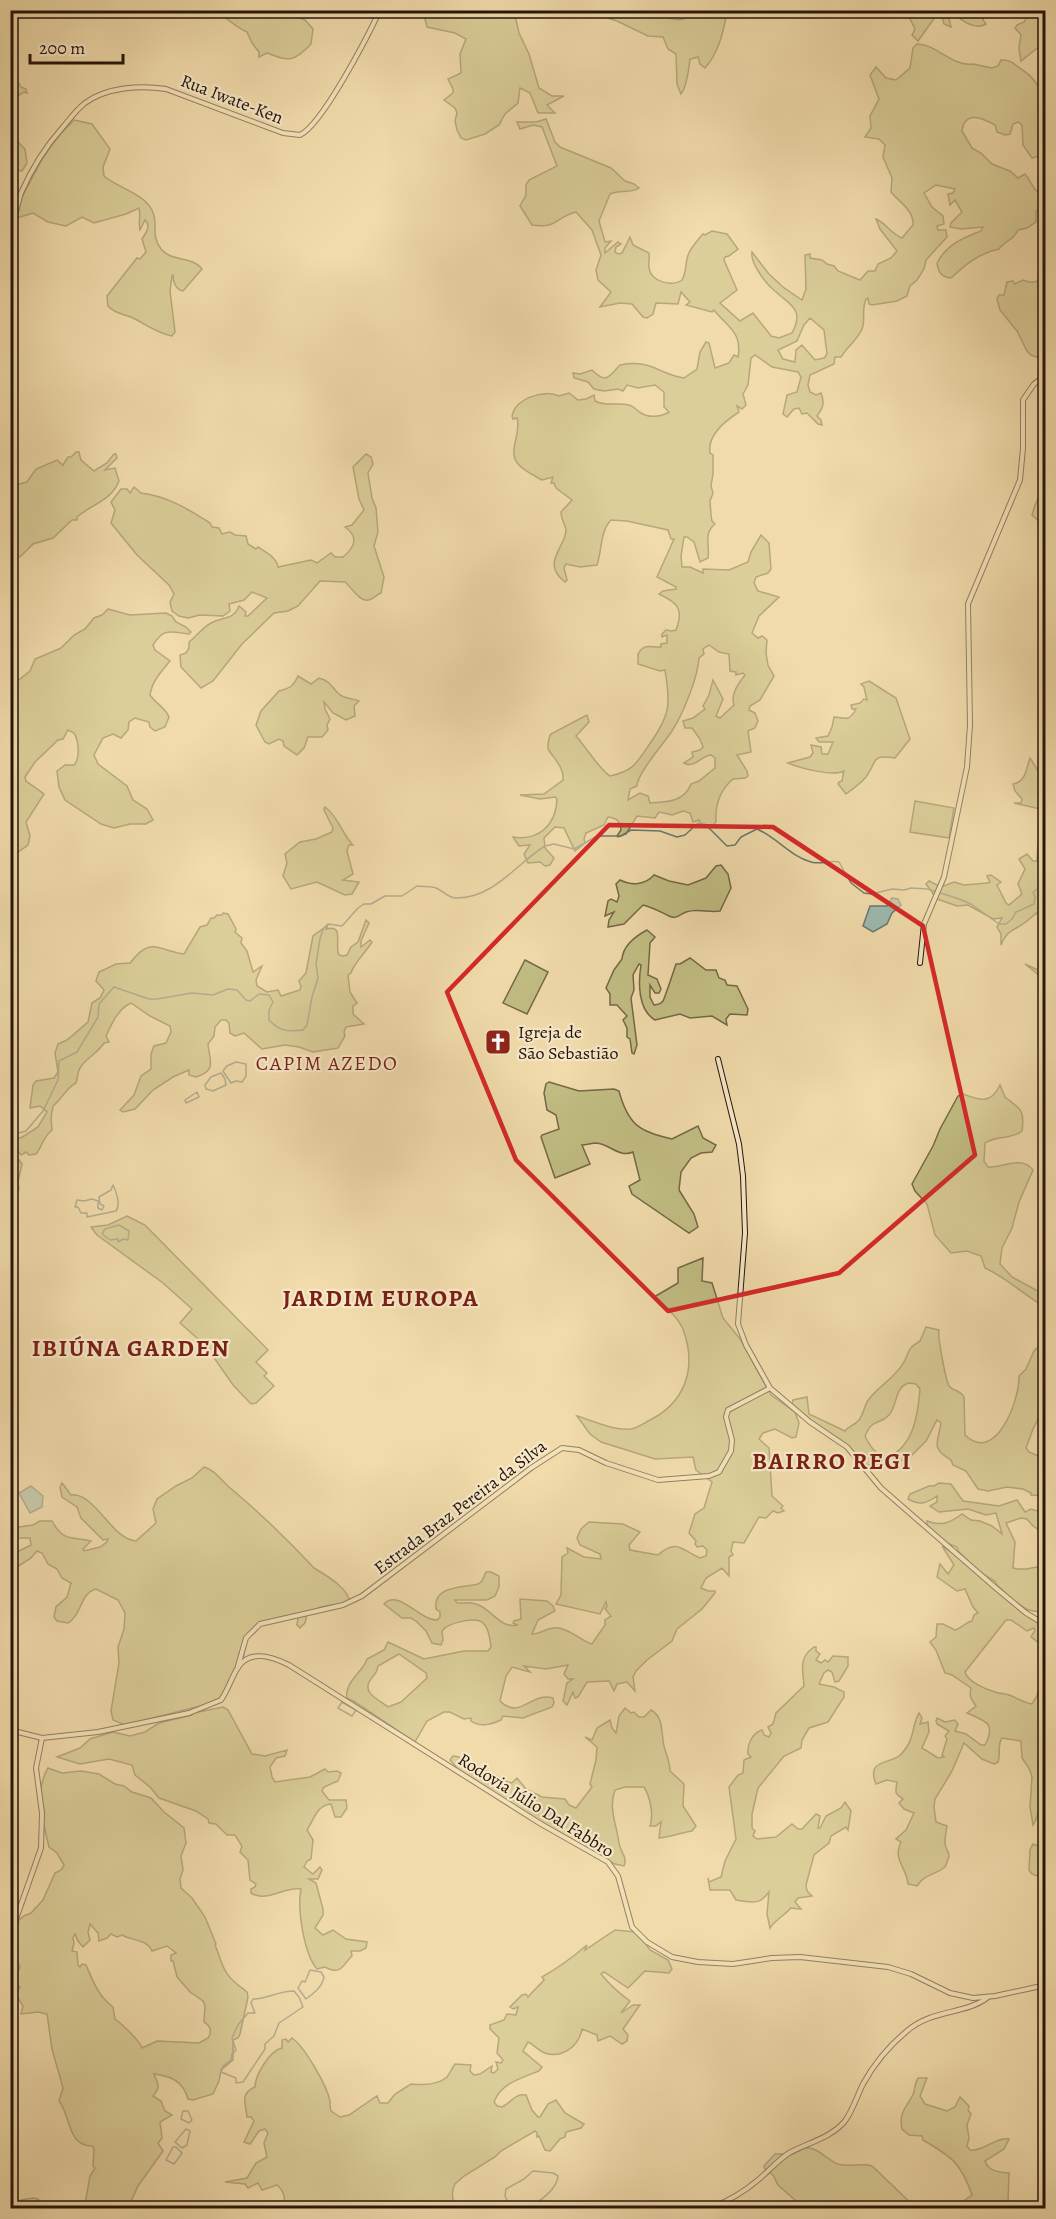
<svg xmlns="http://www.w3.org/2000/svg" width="1056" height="2219" font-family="Alegreya,serif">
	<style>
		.green { fill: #c2be83; stroke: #736847; stroke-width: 1.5; fill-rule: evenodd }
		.water { fill: #9cbab0; stroke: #6c776e; stroke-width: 1.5 }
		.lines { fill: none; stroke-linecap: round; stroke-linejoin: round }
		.stream { stroke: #6c776e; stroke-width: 1.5 }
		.secondary-casing { stroke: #24130b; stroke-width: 6 }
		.secondary { stroke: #f6e8c8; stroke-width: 4 }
		.marked { fill: none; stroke: #d62828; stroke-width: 4.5; stroke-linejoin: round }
		.labels { text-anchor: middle; stroke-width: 4.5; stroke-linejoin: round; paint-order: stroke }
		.street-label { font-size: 18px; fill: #24130b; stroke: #f6e8c8 }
		.poi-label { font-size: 18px; fill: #24130b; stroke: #f6e8c8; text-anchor: start }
		.neighbourhood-label { font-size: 20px; letter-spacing: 1.5px; fill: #7a1f14; stroke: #f6e8c8 }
		.district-label { font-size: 24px; font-weight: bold; letter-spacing: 1.5px; fill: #7a1f14; stroke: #f6e8c8 }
	</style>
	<rect width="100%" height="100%" fill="#f1dbab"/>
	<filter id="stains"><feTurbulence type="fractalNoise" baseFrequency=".00333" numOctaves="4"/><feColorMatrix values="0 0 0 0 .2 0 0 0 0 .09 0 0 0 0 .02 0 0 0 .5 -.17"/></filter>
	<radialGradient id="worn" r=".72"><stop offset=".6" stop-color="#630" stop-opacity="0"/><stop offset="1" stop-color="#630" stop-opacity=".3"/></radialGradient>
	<g class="green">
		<path d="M217,11H299L297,14L299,18L305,20L313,29L311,44C294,62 289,62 267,53L259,57V52L252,43L247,32C237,28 226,18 217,11Z"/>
		<path d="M423,11H514L519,33L529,54L539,88L552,96H564L547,105L555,113H538L530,93L520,88L518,103L505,114L499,125L485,134L466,140L461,138L457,130L455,121L457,113L455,108L444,100L453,93V89L448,79L461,73L460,54L466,39L455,33L427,27Z"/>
		<path d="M585,11H658C663,18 676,21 684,19L685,14L692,11H726L727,12C723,33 719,52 705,68L700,64L698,57L690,59C689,68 686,88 681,94L677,84L676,54L668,49L663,37L648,36L617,21Z"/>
		<path d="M886,11H943L948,15L951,27L944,24L942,17H935L918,41L912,35L915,29L908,15Z"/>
		<path d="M952,11H984L983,20L986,24C975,31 960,20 952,11Z"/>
		<path d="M1029,12L1038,13L1045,18V51L1036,49L1021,61L1019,48L1021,35L1015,28L1017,25L1024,22Z"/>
		<path d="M917,44C937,44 952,67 973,64L992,68L998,66L1001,60C1010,59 1014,64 1021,69C1052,88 1046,123 1045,154L1032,158L1023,145L1022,125L1018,122L1013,124L1010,134L1005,135L997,132L995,125C982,118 965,110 962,131L972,148L981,153L992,164L1010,171L1018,178L1025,174C1033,183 1032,192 1045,195L1041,207L1036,211V222L1027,228L1018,230C1014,240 1004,241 999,249C979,253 965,265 951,278C941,277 938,272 937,263C947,244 963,238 981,231L983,227L961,229L950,227L951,223L962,212L955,200L950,205L948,194L953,193L955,189L936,185L924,193L932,207L943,216L944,224L937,226L938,230H946L947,237L926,260L924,269L917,280L910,286L907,296L897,301L872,305L869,304L868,298L866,299C861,311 866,320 862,329C858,339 847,347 841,357H835L834,364L810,375L808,385L810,392L816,395L821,393C825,403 823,408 817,416L821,420L822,425L818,424L807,413L802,414L799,408L794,409L787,417L783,414L787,395L797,392L801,377L798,372L772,367L755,355L751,358L748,385L743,394L746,405L742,409L737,406L739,412C725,421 707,435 710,453L713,455V474L711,486L713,493L710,501L711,515L712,521L715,524C703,534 710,544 708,558L700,562L694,542L687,537H684L681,556L682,567H690L703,573V569L729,570L748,562L751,552L761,535L769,543L771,569L768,573L756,577L754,583L758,591L779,597L759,616L752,633L758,638L762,636L767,640L766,653L768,665L774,676L760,700L750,706L749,710L755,713L758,721L755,728L748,731L751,752L737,755L747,771L748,776L745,778L733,779C720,790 715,806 716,822L711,827L702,825L699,820L693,822L690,813L683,811L672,815L659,812L655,818L637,816L626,834L618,837L617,836L621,830C620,820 616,818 608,817L604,825L586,833L584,839L585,843L575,851L564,828L555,827L544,838L545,848L554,858L550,865L545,866L540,862L528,863L524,854L530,845L519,846L513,837C539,841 556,825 557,799L555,797L540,799L520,795L544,794L563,780C564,767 555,760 548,749C548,745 548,738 551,734C553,733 585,716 587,715L589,722L576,736C586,747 599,769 610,776C633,771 636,764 649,745C670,715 671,706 665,670L660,671L638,664V654C645,642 651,648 661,647V644L667,643V635L662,637V634L666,630L672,631L676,630C684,609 678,603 659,594L663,591L676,589V587L657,577L674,539H671L668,530L627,521L611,520C600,531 602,551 597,565L580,567L566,564L564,568L567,580L565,582C540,563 566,547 566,530C565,524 561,519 561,512L572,500L556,488L554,483H551L553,477L542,480C535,476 524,471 518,464C507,451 522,433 517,418L513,419L512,416C513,413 514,409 516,407C525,396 547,390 559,396L569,393L578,400L586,399L594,395L595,401C606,407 617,402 629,405C634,406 636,410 641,413C649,418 661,417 669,412L664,407V392L655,385L638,388L627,385L623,391L618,389L604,391L594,389L588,382L574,378L573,373L580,374L592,370C607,385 609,376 620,365C652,359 658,374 684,378L697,369L700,352L706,342L709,343L715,368L729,363L734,355L738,357C743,332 726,326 714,310L712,312L686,305L690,302L681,292L678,304L656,303L653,314L647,318L643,317L632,304L620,303L600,307L611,292L598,280L596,270L601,255L592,230L576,212C555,217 558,229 532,225L520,206L526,195V185L529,180L557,166L542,127L533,125L520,129L517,122H536L546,119L555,142L560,147L611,168L625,181L634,184L639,188C631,194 619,189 610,194L599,221L605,242L611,241L605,248V253L618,242L621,244L616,247L615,252L618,254L622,253L630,237L633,245L649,253C650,258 648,263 649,268C651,282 672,287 682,280C687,271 685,264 688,255C691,247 697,241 703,234L705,235L712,231L727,234L738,249L729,256L725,257L724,260L737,290L720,303L740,321L753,313C759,321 765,328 771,336L779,338L792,333C805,309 790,305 775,291C766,284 750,263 752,252L768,273L783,287L802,300L806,289L805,255L810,254V258L822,260L827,264L834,266L838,271L860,280L868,271H875L878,264L891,258L897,251L880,229L876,219C886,223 891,234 902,238L913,225C914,210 899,202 891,192L892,178L883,157L885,145L879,139L865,137L871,128L870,116L879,99L870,75L876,67L886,78L896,80L910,68L913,48ZM810,318L824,330L827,354L824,358L815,360L802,345L796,350L795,362L783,359L778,350L797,341L804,325ZM709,645L719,652L729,654L730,671L736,672V675L743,673L745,675C739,683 730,694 734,705L720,718L716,716L723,699L713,680L709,695L703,706L705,709L693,718L683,721L685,728H692L700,739L703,747L700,750L692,752L693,757L684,763C695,769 700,756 711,755L715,758V768L699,781L691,784C684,802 667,802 650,803L648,796L640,793L628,800L630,789L637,786C637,774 664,743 672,731C683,714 698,677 699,658L704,654L703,649Z"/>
		<path d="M11,77L17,80L21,87L26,89L27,93L24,92L11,100Z"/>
		<path d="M74,120L92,124L110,149L103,167L104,176C118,188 143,193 152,210C159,223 150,235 161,249C171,262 193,256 202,269L183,291C176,290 173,282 173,275L172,276L170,291L175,332L172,336C157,333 147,325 133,318C124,314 115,314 108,306L107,296L137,258L140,259L146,252L142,239C145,234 152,226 145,220L140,230C138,223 141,216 139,208L126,214L94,223L82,217L66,226L48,222L33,213L17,218C18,201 25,192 32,178C43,155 56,137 74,120Z"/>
		<path d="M11,135L25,149L27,163L22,171L11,169Z"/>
		<path d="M1045,271V352L1039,358L1031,355L1027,351L1017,331L1000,310L997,299L999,295H1004L1007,282L1013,281L1015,284L1023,280L1029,282H1036Z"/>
		<path d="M76,452H79L81,460L94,471L107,463L114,454H116L117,458L105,470L115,468L119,481C111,501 92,504 77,517V520H72L53,538L33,544L21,556L11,561V486L27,482L36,469L57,460L63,465L68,457H71Z"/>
		<path d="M366,454L371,457L373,464L368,473L372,498L376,508L378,532L374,546L384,577L381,593C376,595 372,600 368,600C360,602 350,586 345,582L320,581L298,606L288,611L274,613L242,644L213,681L201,688L181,667L180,655L186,653L189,648V642C197,636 202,628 211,623C222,617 234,620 239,606L246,612L245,616H248L267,598L252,592L244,600L229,604L230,611L223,616L200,615L188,618L179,616L172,611L170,602L174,594L169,585L137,555L111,523L115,510L111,502L121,489H127L130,493L134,487L141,493C167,496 188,509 210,523L212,527L219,528L222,534L230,532L235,535L246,536L248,544L256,549L258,547C266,552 277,558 278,567L311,560L317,563L331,553L335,557H343C355,547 359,537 345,527L352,525L364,510L359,499L353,467Z"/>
		<path d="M1045,484H1046L1045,527L1032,515L1035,505Z"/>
		<path d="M108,609L130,615L166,613L172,616L176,622L186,627L191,632L189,634C171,632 164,627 153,645L155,650L170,661C161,672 152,681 150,695C156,704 165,707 169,717L165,727L155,731L150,727L149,722L135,718L129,722L128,730L121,738L113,734L103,738L94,755L98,764L127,786L133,800L147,809L153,820L146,824H130L114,828L101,824L65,800L59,787L57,771L65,765H74C81,757 78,739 74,733L68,730L63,739L58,740L35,762L25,777L26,781L44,794L26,822L30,836L28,845L11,857V686L30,671L35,659L61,648L74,635L85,629L94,618L102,615Z"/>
		<path d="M298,676L311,684L319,678C331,681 332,688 339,694C344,699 353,698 359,701L354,706L355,716L346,720L333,713L324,702L325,709L330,719L327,725L328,730L322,737H308L304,748L297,755L284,746L283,741L279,739L269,744L265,742L256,725L261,711L279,691C290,688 293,687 298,676Z"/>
		<path d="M869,681L896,698L910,739L895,758C870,754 878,761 866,777C861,783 853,789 846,794L838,784L839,782L842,781L844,771C833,777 800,768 788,763L810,757L813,753L811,745L821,747L822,754H828L833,742H819L816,738L828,736L832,727L834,717C846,718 849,722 856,709H852L851,705L860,703L864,699L867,700L864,687L861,684Z"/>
		<path d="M1030,758L1040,774H1045V810L1014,803H1021L1022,799L1015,791L1013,784C1026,782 1026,769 1030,758Z"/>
		<path d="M915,801L954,808L949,838L910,832Z"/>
		<path d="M325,807C338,816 342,834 353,845H349L347,851L353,874L343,880L359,882L352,894L345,895L317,882L291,889L283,876L287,863L285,854L300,842L316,839L332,832L333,828L324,810Z"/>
		<path d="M1038,843H1045V980L1025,964L1040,971L1044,924L1039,912C1034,914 1032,917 1027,921C1015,931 1008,928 1001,945V934L997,927L1002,918L993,919L968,905L957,906L937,899L926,884L929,881L941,887L954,882L964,885L987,883L990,882L987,876L991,875L1001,882L997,885L1006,903L1009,905L1022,894L1018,884L1025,869L1019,859L1027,854L1033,861H1037Z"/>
		<path d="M721,865L728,874L731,888L720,911C709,913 697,908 686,912C680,914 676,920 669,916C659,911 654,908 643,905L624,924L608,927L609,920L614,912L605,916L608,901L611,899L617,902L619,896L616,884L620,880C632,886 645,885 654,875L669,881L688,885L706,878L716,866Z"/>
		<path d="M223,913L228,914L236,929L235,932L242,938L241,943L247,951L253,972L262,966L256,980L257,986L267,992L278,990L281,996L300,990L301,986L299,981L306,973L313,936L328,925L326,929C345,924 334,944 339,955L343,956L347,955L351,947L358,942L366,920L369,923L361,941V947L370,940L372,942C366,952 353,964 351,973L348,975L350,992L357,1003L353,1006V1014L364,1024L346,1027L344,1032L345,1036L338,1048L313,1052L299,1047L285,1045L262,1049L244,1033L235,1036L230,1033L229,1023L226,1020H221L215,1027L214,1036L208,1044C209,1060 218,1070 196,1077L189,1075V1070L173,1077L153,1090L135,1109L123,1112L120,1110L134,1095L141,1076L151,1069V1054L154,1046L166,1043L171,1032L170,1026L150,1016L131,1003C118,1009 112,1023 106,1036L109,1042L104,1043C98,1053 86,1058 80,1068C77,1073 78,1078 76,1083C66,1088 62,1099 53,1106L51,1118L52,1130C43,1137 42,1147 36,1154L29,1155L26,1152L21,1155L18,1151L14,1156H11V1136L21,1138L38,1127L47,1112L40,1106L30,1108L33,1085L36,1081L54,1078L58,1072L55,1053L58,1044L67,1040L88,1022L92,1003L100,998L104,990L96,981L99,972L116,964L130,963C151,935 159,951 184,954L200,927L207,925L211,918H214L217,915H222Z"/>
		<path d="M647,930L655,937L650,943L648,975L657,979L661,989L659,993H655L650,985V997L654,1005C659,1004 660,1005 663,1001C665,997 674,970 676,964H680L690,958L706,970H716L719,978L725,980L727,985L737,986L748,1009L747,1015L730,1014L726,1019L727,1025L712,1016L690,1018L680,1014L655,1020C638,1010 638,983 641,965L639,964L633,975L634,990L631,998L637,1045L634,1054L632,1053L630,1039L627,1037V1028L623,1020L627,1016L617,1005H610V994L606,988L614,970L622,959C623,947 634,937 647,930Z"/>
		<path d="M525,960L548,972L527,1014L503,1003Z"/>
		<path d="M549,1082L579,1091L614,1089L619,1091C628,1125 640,1132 672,1139L698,1126L703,1138L716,1145L712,1152L701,1153L691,1158L681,1172L679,1190L694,1214L698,1227L689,1233L632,1194L629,1186L640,1180L633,1152C619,1158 610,1144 596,1143C592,1143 586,1145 582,1145L590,1164L555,1178L541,1137L542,1135L559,1129L556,1115L547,1110L544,1093L546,1084Z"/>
		<path d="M1000,1085L1005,1097C1020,1109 1025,1109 1022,1131C1011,1140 996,1135 985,1143L984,1161L988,1167C1002,1168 1022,1155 1033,1170L1019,1202L1012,1228L1002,1248L1000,1264L1012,1277L1045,1295V1307C1024,1295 1007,1278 985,1268L981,1256L967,1251L951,1253L935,1235L927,1204L915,1191L912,1184L933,1146L940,1129L958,1096L963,1094C979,1100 991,1105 1000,1085Z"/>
		<path d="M19,1160L22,1164L18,1182L19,1189L11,1201V1163Z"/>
		<path d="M127,1216L145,1225L268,1350L256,1362L267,1373L264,1376L274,1386L256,1403L251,1404L233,1385L206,1346L180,1323L192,1309L163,1283L97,1235L91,1227L108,1225Z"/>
		<path d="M703,1258L702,1281L712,1283L723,1318L740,1339L771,1395L795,1412L799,1423L796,1437L792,1438L775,1429L763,1433L759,1439L769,1448L772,1496L783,1506L781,1508L784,1511L778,1513L773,1511L766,1518L759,1517L744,1543L733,1542L731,1551L733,1555L729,1557V1576L722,1568L706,1578L701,1588L708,1591H715V1593L702,1609L677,1629L672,1641L647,1660L636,1671L633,1677L635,1691L627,1682L617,1684L614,1691L609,1681L587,1682L578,1697L575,1698L573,1692L567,1705L563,1701L567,1683L573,1679H568L564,1674L568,1665L546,1669L524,1666L530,1672L512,1667L506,1676L500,1701C520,1721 532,1691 553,1698L554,1703L552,1707L523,1718L503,1716L501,1720C492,1724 481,1728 471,1721V1718L464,1719L450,1712H444L427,1721L415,1742L355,1702L347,1698C344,1682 363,1672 367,1659L384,1650L388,1642L424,1659L464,1651H488L491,1647C490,1639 489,1629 483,1623C476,1616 447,1623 442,1631L443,1640L441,1645L432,1643L426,1631L416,1621L411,1618H402L384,1604C398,1588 420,1621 437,1620L440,1617V1612L436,1609C433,1585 463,1588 478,1584L482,1581L486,1572H491L499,1576V1587L495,1596L487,1600H455L457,1603C463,1603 470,1602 476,1604C491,1608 500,1629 517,1625L513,1623L514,1621L521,1619L520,1599L547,1601L553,1606L555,1611L538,1620L532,1634C542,1634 548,1626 559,1628C573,1631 581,1641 592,1644L605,1625V1620L611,1616L605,1609L607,1606L606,1602L600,1614L556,1604L561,1595L562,1557L568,1553L567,1548L584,1557L601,1559L600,1554L580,1545L577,1538L581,1529L589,1522L623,1524L640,1532L629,1545L630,1550L658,1555C677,1539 680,1549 700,1558L706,1556L707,1550L703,1546L697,1547L695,1544L696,1541L689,1533L695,1514L704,1508L712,1482L696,1470L693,1457L655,1459L601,1442L590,1434L577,1416C594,1421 614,1431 631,1429C637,1428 643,1424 648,1421C684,1404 697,1370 684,1332C679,1317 665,1307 654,1297L678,1283V1268ZM399,1654L426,1673L427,1678L401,1702L388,1707C381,1701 363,1694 369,1682C373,1674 377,1675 378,1666Z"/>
		<path d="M926,1327L939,1330C937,1335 946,1381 949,1386C953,1391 960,1390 964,1397L965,1435C996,1465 1020,1399 1019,1376L1026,1369L1034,1351L1045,1340V1406L1033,1429L1026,1448L1029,1452L1045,1459V1496L1031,1495V1493L1023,1489L1007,1487L988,1491L978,1489L966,1471L953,1465L951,1460C930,1448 938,1443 941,1423L937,1420L926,1441L909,1458L881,1467L878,1466L874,1461L872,1465H867C844,1442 812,1429 792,1404L793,1400L807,1397L809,1414L845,1431C848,1426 854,1426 859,1420C864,1414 864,1405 869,1399C879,1386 896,1377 904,1362C911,1349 906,1350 920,1341ZM909,1383L916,1384L920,1389C918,1414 914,1446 888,1457C875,1455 870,1446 865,1436C873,1417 879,1426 889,1415C898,1405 894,1387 909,1383Z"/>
		<path d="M204,1467C215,1470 221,1480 229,1487C259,1512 287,1539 314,1568C327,1576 347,1587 350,1602C331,1607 322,1603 307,1614L305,1623L300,1628L297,1625L298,1617C288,1619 273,1618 264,1623C242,1634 248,1643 242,1662C237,1675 226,1693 216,1702L125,1725L113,1720L111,1711L119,1663L118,1647L124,1629L125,1613L118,1600L96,1589C80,1593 82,1615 68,1623L57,1621L54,1617L56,1607L67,1597L71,1583L62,1578L57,1569L48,1564L42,1553L37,1551L31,1558L11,1571V1555L31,1545L30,1538H19L15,1535L19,1527L33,1525L40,1521H52C64,1543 71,1536 91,1541L83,1549L84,1551L100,1547L107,1542L108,1539L103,1540L81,1518L77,1507L62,1497L60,1487L62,1483L71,1495C95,1492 112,1540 136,1541L156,1523L153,1509L157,1499L176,1486L192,1478Z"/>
		<path d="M939,1483L951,1484L963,1501L999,1506L1017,1500L1025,1512L1031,1509L1045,1513V1534L1033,1526L1027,1519L1021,1518L1006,1523L1015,1542L1013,1568C1026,1572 1034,1565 1045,1567V1619L1040,1612L1028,1610L1014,1601L997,1585L995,1581L979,1572L958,1551L957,1547L947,1543L927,1526V1521C942,1527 951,1522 962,1514L971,1520L980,1521L992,1526L1002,1534L996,1513L986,1515L968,1509L939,1512L930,1506L937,1502V1496C927,1503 920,1506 908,1499L910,1494L929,1486H934Z"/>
		<path d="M942,1546C980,1568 1006,1607 1045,1627V1654L1043,1646L1031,1637L1035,1630L1034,1628L1027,1631L1011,1620H1006L965,1672C968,1682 985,1689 995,1692C1000,1694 1005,1693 1009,1695C1018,1698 1023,1703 1032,1704L1037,1696L1045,1659V1709L1039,1716L1043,1720L1042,1730L1045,1740V1779L1043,1781L1045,1783C1037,1796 1042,1813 1033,1825L1030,1807L1032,1777L1029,1768L1022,1758L1021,1741L1002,1738C997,1745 1001,1754 998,1762L994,1764L982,1759L964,1743L952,1771L935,1799L934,1807L936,1822L947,1826C946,1831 945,1837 945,1843C947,1858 953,1848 945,1867C935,1875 924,1874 917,1886L908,1884C907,1868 892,1859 901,1842L896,1839L906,1830L914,1813L904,1809L899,1803L903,1799C895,1793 895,1794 897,1782L887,1780L876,1784C866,1760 888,1764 899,1756C902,1754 906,1748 908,1745C914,1735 913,1723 919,1713L922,1718L920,1724L928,1722L929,1732L922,1748L938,1758L944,1757L942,1755L947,1739L945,1736L949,1731L937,1724L936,1721L937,1718L945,1722L955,1720L958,1724L955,1731L966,1734L981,1745H985C997,1722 984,1721 967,1713L976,1706C971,1699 969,1697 971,1688L952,1675L945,1673L936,1650L930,1642L936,1637L937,1624H943L955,1630C962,1628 966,1622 972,1621L974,1615L978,1613L973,1607L965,1589L957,1591L937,1577L940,1564L948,1574L954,1565Z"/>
		<path d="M814,1647H816V1651L820,1654L816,1660L821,1663L825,1660L828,1662L833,1656L848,1657V1666L839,1681L835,1682L832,1672L828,1670L824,1673L819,1684L834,1687L844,1692V1697L828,1722L809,1728L802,1740L801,1748L784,1756L758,1788L752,1814V1828L755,1831L753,1836L757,1839L776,1837L792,1824L798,1829H802L816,1814L820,1816L818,1828H820L826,1816L841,1808L845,1802L851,1811L848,1830L846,1827L831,1836L829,1843L814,1855L806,1885L807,1891L812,1896L798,1898L795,1902L801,1909L791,1908C784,1916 776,1919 770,1928L767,1914L769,1892C759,1906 751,1902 736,1900L730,1890H710L708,1878L709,1882L721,1877L725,1861L736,1839L729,1787L738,1775L743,1773L744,1760L751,1757L748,1754C747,1745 752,1733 762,1730L764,1735L769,1737L771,1733L768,1727L773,1724L776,1713L804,1686C803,1670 798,1658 814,1647Z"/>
		<path d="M223,1707L228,1710L252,1754L265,1756L287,1750L285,1756L276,1758L270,1767L272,1777L275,1782L310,1777L325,1769L328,1772L337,1771L341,1773L338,1781L324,1787L322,1791L329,1800H346L347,1808L341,1817H335L331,1804C317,1805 314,1819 307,1830L313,1840L311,1859L307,1861L304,1867L313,1874L320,1867L322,1870L318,1879H309L316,1883L323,1909V1915L315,1928L323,1935L333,1930L346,1939L367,1942L366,1948L360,1951H351L352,1956C342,1965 342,1976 325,1967L317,1969C304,1954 297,1909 301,1889C284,1886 267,1903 251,1893V1889L255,1887L256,1884L250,1880L248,1860L240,1852L242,1846L235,1835H227L216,1824L209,1823L208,1819L196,1811L159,1798L150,1787L135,1775L132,1765L109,1759L80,1764L57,1757L80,1748L90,1739L113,1732L130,1736L145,1732L159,1723L192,1715L194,1713Z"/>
		<path d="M625,1708L631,1713L634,1712L639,1717H644L651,1710C664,1717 661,1733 664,1746C666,1755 670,1761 670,1771L684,1784L683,1806L696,1826L692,1831C680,1833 670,1837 659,1838L661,1822L656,1826H650C654,1814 650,1797 644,1787H625L615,1790C608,1808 617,1826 619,1843C620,1852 628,1857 624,1866L615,1864L566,1839L462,1774L450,1760L453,1756L459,1757L508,1782L512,1783L517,1778L526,1789L542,1797L565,1799L569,1805L576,1808L592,1787L590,1784L596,1760L597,1747L585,1737L592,1740L597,1728L610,1720L612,1728L616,1733L619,1716Z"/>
		<path d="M48,1768L62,1773L81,1771L99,1774L115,1784L124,1786L132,1792L151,1798L164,1812L184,1828L186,1843L181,1856L183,1870L180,1879L181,1888L192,1898L205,1917L216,1944L215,1945C219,1954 221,1964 226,1972C231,1981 240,1986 247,1992L248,1997L240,2034L238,2038L233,2040V2060L221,2070L219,2081L213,2094L193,2100L188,2099C183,2081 171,2076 154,2074C158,2084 161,2087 153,2096L161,2101L165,2111L172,2115L160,2122L162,2138L158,2143L163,2151L138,2186L128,2208H88L85,2204L90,2176L95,2168L93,2166L94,2149L92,2146C67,2146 71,2116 59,2101L63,2088L52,2049L47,2014L38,2012L21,2014L23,2006L16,1995L20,1987L14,1982L20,1967L16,1959L11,1953L19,1920L24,1916L31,1913L43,1900L55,1873L61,1870L64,1865L57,1853L49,1847C43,1823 34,1791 48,1768ZM90,1924L98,1933L99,1941L107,1938L111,1934L117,1937L122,1935C132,1941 147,1939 152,1951L167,1946L176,1953L171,1955V1961H173L177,1977L190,1992L203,2001L205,2006L204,2022C211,2026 212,2032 208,2038L199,2043L157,2041L142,2048C140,2041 122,2024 115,2019L113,2007C98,1996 93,1981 86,1965L82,1964L80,1967L78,1965L77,1952L72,1951L74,1943L73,1938L75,1934L78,1941L83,1947L90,1940L88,1932Z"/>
		<path d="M1033,1844L1045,1849V1879L1032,1874L1029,1870L1030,1850Z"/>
		<path d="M615,1930L637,1932L650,1950L668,1960L672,1969L669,1973L645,1971L628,1988L604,1972L601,1974C610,1985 620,1994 630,2001L621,2013L633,2005H640L623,2029L628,2035L627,2041L622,2044L610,2036L598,2041L597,2035L582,2029C579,2046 562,2059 545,2053C538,2051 535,2045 528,2042L523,2051L542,2067L539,2071C522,2078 501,2083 494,2102L497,2106L502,2107C511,2103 515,2093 526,2095L532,2110L538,2117H540L548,2104L556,2100L565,2113L584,2124L581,2128L566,2132L565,2137L560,2139L550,2151L545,2150L539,2136L537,2137V2133L535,2131L501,2151L495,2157L464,2176L455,2184C451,2191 452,2202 457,2208H284C285,2198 285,2192 277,2185L262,2190L258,2183L248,2188L245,2184L225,2182L247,2178L256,2163L267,2157L264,2143L268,2133L265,2129L259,2131L250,2144L244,2142L254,2121L251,2117H247C246,2104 239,2094 255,2087C255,2076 269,2051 282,2048V2040L286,2039L288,2042L292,2038C305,2047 327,2086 330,2101C330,2104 330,2108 331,2111L340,2117L349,2115L377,2096L380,2103H388L395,2094L411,2084C421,2085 438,2085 447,2077C450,2073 452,2068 455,2064L471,2065L470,2071L474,2075L480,2074L492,2066L491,2072L494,2073L498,2069L496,2062L501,2063L503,2060L497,2053L499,2038L490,2029V2025L504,2020L507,2014L516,2015L518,2007L513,2009L510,2007L522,1995L526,1994L528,1997C533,1991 539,1986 544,1980L542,1977C558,1968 573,1957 587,1945L585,1950Z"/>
		<path d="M918,2078H927L920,2096L925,2104L947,2111L955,2107L960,2097L969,2106L968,2110L971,2114L967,2125L969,2138L967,2146L970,2150C983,2152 995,2137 1009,2139L1004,2149L985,2161C989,2172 999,2172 1009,2173L1008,2202L1014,2207L1030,2208H960L961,2203L972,2195C961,2163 952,2157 923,2140L922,2136L909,2135L902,2129C898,2110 909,2106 914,2092C915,2086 915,2083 918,2078Z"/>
		<path d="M804,2148C817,2146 827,2160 838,2164C850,2168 861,2162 872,2166L916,2208H804L778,2185L773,2175L765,2169L764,2166L775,2154H783L786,2157Z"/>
		<path d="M33,2198L38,2199L45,2208H14L21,2200Z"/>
	</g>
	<g class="water">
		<path d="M892,898L898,899L901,905L892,913L887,924L873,932L863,926L870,906H887Z"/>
		<path d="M31,1486L43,1496L42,1507L30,1513L19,1493Z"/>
	</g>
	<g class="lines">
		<g class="stream">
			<path d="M236,1062L246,1064V1076L242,1082L236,1081L231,1083L223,1071L227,1066Z"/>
			<path d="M221,1073L225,1079L226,1085L213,1091L206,1089L205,1085L211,1077Z"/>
			<path d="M197,1092L199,1097L186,1103L185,1100Z"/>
			<path d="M10,1132L19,1133L26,1131L43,1111L58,1080L59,1061L77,1052L98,1017L99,1004L114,987L149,999H157L192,993L213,995L228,989L237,990L246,1000L250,1001L259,994L269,995L273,1002L269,1010V1020C279,1031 288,1032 303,1030L307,1025L312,997L318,978L316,964L320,939L323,929L328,924L342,926L358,908L364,904H371L385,896H402L417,886C423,887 431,886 436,888C444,891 447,898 457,898C494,898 517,863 545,846L554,844L574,849L597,836H621L631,830L660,831L677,837L685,835L698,823L705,824L727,846L735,845L741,837L757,829C776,837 790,856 811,862C822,865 829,860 839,862L851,883L864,893L872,894L892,889L904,890L911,888L928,889L959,899L971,904L999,924H1006L1012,919L1016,912L1034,904L1035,897L1033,892L1046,883"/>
			<path d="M10,1182V1186"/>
			<path d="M113,1185C116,1191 121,1204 116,1211L87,1217V1213H81L78,1207H75L77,1200L84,1201L92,1199L98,1201V1208L102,1210L104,1206L100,1204L99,1197L111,1190Z"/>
			<path d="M119,1225L129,1231L128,1240L123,1239L118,1242V1239L110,1240L102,1234L105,1229Z"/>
			<path d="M342,1702L356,1710L352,1716L338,1708Z"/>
			<path d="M310,1970L321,1972L324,1977C322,1987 315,1992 306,1999L298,1988L302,1981L305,1982Z"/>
			<path d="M294,1991L299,1997L303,2007L279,2023L274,2036L265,2044V2049L243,2082L236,2083V2078L221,2072L223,2066L231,2060L232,2054L236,2050L232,2038L238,2025L248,2013H255L251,2003L253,1999C267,1999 278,1991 294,1991Z"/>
			<path d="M183,2111H188L192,2120L189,2123L181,2119Z"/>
			<path d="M186,2129L190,2131L187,2145L182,2148L175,2142Z"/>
			<path d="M173,2147H176L182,2153L174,2164L166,2160Z"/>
			<path d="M511,2208L505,2196L506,2189L524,2179L533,2171L553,2173L558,2176C557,2190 538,2203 526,2208"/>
			<path d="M979,2208H984"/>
		</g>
		<defs>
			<g id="secondary">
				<path d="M10,229C16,217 17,205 21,193C32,168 45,147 63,127C70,119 76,110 85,103C107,87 140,85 166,89L283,133L300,135C322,125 368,36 380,10"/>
				<path d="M920,963L924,924L944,877L967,767L970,725L968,604L1020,480L1023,448V400L1034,384L1046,375"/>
				<path d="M718,1059L739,1144L743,1176L745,1233L738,1324L746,1345L770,1388L810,1422L847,1447L881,1488L997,1589L1026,1613L1046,1625"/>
				<path d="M238,1666L246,1638L260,1624L343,1605L362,1596L531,1468L562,1448L579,1450L606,1463L658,1480L709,1476L719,1472L731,1451L732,1440L726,1417L728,1410L770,1388"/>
				<path d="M10,1730L42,1738L98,1732L189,1713L221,1700C228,1690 231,1679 237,1669C249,1648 273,1657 289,1665L541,1824L608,1862L618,1876L632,1927L647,1942L672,1957L698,1962L733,1964L772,1958L800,1957L888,1967L911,1974L950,1993L973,1998L995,1996L1046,1985"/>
				<path d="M10,1936L41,1848L42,1813L36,1768L42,1738"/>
				<path d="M711,2208C728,2201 744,2192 758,2180C769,2171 778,2160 789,2153C807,2143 831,2138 845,2121C853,2110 857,2096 863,2084C874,2064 890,2045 907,2031C932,2009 964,2015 987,1998"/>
			</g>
		</defs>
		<use href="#secondary" class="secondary-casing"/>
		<use href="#secondary" class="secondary"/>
	</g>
	<path d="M0 0H1056V2219H0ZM609,825L773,827L923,926L975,1155L839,1273L668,1311L516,1160L447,992Z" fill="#f1dbab" fill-opacity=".55" fill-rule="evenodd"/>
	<path class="marked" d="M609,825L773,827L923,926L975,1155L839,1273L668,1311L516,1160L447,992Z"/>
	<defs>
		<symbol id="church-square" viewBox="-11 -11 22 22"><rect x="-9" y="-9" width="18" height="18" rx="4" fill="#8f2418" stroke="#f6e8c8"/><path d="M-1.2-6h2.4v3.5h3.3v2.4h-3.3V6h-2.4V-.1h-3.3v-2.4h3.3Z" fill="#fff"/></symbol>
	</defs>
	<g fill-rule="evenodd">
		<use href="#church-square" x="483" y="1027" width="30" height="30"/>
	</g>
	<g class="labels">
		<g class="street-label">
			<text transform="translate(232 99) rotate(21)" y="6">Rua Iwate-Ken</text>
			<text transform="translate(460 1507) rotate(-37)" y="6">Estrada Braz Pereira da Silva</text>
			<text transform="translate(536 1805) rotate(32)" y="6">Rodovia Júlio Dal Fabbro</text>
		</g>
		<g class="poi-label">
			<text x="518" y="1038">Igreja de<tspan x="518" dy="21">São Sebastião</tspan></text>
		</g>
		<g class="neighbourhood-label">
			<text x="327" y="1070">CAPIM AZEDO</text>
		</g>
		<g class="district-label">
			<text x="381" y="1306">JARDIM EUROPA</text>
			<text x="131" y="1356">IBIÚNA GARDEN</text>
			<text x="832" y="1469">BAIRRO REGI</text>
		</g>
	</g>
	<rect width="1056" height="2219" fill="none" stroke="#f1dbab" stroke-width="36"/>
	<rect x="12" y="12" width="1032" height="2195" fill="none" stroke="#24130b" stroke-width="3"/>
	<rect x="18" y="18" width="1020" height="2183" fill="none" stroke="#24130b" stroke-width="1.5"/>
	<path d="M30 54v9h93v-9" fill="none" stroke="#24130b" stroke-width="3"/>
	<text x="39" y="54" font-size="18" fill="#24130b" stroke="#f6e8c8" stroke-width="4.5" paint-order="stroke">200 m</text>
	<rect width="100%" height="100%" filter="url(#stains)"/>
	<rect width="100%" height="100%" fill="url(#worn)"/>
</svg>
